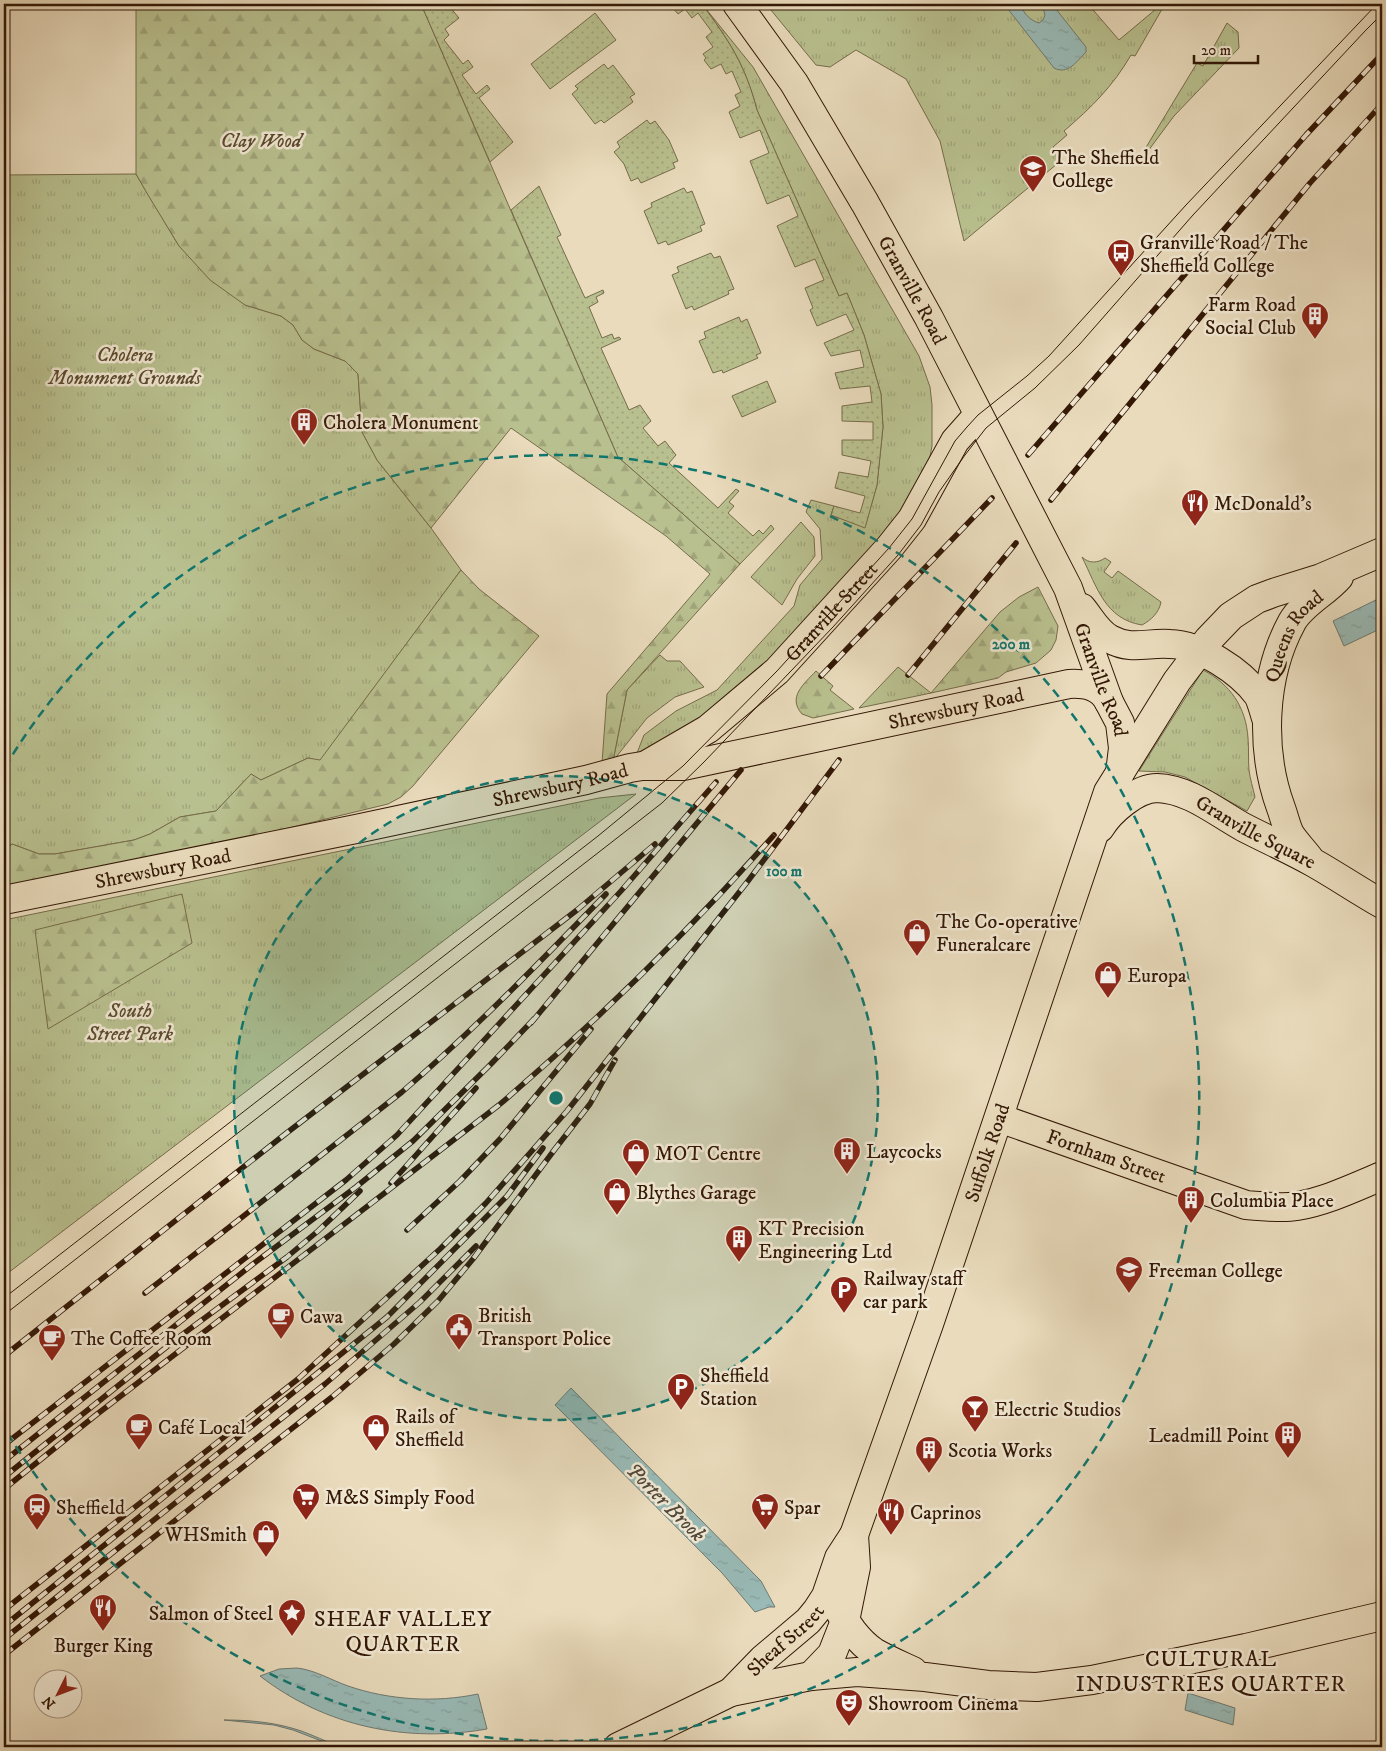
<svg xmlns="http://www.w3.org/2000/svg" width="1386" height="1751" font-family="'IM FELL DW Pica',serif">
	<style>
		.grass { fill: url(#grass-tufts); stroke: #766c4a }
		.forest { fill: url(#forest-firs); stroke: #766c4a }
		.garden { fill: url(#garden-dots); stroke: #766c4a }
		.water { fill: url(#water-ripples); stroke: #707970 }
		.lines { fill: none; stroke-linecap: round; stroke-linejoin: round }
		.major-casing { stroke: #331806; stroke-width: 30 }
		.highway-casing { stroke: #331806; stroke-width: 30 }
		.major { stroke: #e9dbbc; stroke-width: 28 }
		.highway { stroke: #e9dbbc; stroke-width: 28 }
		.tram { stroke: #331806; stroke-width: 1 }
		.rail-casing { stroke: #331806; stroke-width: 5.5 }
		.rail { stroke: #f1e8d3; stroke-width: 4; stroke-dasharray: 11; stroke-linecap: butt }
		.ring { fill: none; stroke: #0f766e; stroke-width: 2.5; stroke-dasharray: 9 6 }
		.labels { text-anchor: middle; stroke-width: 5; stroke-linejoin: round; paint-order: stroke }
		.park-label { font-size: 20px; font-style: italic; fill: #5b4a2f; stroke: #f1e8d3 }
		.poi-label { font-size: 20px; fill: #331806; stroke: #f1e8d3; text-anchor: start }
		.street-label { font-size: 20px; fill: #331806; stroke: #f1e8d3 }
		.water-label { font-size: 21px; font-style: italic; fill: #52493b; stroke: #f1e8d3 }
		.quarter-label { font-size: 22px; letter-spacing: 1px; fill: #331806; stroke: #f1e8d3 }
		.centre { fill: #0f766e; stroke: #f1e8d3; stroke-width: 2.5 }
		.ring-label { font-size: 15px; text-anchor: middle; font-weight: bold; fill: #0f766e; stroke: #f1e8d3; stroke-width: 5; stroke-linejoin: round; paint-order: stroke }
	</style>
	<defs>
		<pattern id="grass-tufts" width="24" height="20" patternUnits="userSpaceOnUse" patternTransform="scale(1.25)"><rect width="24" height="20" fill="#b9c08f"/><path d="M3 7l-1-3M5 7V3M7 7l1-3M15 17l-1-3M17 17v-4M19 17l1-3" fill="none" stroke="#a0a47a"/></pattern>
		<pattern id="forest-firs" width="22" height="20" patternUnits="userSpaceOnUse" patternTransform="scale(1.25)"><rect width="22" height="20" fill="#b9c08f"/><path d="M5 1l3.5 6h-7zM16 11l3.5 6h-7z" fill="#a0a47a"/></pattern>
		<pattern id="garden-dots" width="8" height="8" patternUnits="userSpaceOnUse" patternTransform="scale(1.25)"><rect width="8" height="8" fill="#b9c08f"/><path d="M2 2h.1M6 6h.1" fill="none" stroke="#a0a47a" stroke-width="1.8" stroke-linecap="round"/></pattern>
		<pattern id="water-ripples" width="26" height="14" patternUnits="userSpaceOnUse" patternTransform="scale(1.25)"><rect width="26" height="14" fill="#99bab6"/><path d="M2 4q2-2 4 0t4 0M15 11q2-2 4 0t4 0" fill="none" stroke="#849f9b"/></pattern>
	</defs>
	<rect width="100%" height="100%" fill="#e9dbbc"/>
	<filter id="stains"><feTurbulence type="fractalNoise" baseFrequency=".004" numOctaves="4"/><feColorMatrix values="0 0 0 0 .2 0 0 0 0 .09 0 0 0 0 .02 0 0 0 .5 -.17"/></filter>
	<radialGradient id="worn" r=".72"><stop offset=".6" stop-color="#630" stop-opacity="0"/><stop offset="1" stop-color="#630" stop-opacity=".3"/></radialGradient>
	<g class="grass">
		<path d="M702,4L753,67L919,356L930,387L932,405V446L929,462L902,515L754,676L694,726L647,751L637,753L644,735L676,711L717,690L794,606L800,585L822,559L820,529L806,512L811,500L834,506L831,515L865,527L877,485L883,427L881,394L864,335L847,293L839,296L757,110C745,64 729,41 702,4Z"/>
		<path d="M766,4H1088L1119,40L1162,4H1165L1135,56L1131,55C1113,86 1092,107 1064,131L1067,135L1053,147L1063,159L964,241L940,141L906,79L856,50L830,67L816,65Z"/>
		<path d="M1227,23L1238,32L1239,48L1174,116L1148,151L1145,149L1197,63L1203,66Z"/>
		<path d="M136,174L179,246L245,305L281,316L293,325L302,340L314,349L345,361L358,374L362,432L377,460L431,528L461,570L320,761L308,758L261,780L251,774L216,811L180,817L150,834L134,840L55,854H39L12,844L9,846L4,840V175Z"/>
		<path d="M801,522L814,537L815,556L797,579L782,605L751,577Z"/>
		<path d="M1082,557C1089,564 1098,563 1105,558L1111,562L1104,572L1112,578L1118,571L1161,602C1159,613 1151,620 1142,625C1105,619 1097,587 1082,557Z"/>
		<path d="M660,655L667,661H680L704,687L675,697L647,718L613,761L627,690Z"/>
		<path d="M898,667L931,693L859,708Z"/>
		<path d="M1203,670C1230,684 1246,707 1248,738C1249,749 1248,759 1249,770C1250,779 1253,788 1255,797L1247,811L1185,777L1165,772L1139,771Z"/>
		<path d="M636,794L4,1276V920L599,798Z"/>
	</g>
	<g class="forest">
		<path d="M136,4H421L618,457L740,564L627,690L613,761L602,763L607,694L710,574L666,536L511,428L431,528L377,460L362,432L358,374L345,361L314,349L302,340L293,325L281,316L245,305L210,280L179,246L148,195L136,174Z"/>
		<path d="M461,570L479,589L539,636L413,786L401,797L388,804L276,831L4,886V852L12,844L39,854H55L134,840L150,834L180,817L216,811L251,774L261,780L308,758L320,760Z"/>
		<path d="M1038,587L1058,626L1056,640L1051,650L1036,663L1006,672L998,678L931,693L1000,612L1019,597Z"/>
		<path d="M816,671L833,686L830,690L854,709L813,718L802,714C787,697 804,684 816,671Z"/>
		<path d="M182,894L192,943L48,1029L35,930Z"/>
	</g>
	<g class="garden">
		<path d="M421,4L449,6L459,18L445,29L449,35L444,40L463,64L468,60L473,67L462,75L476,94L487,85L490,89L479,98L513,142L490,162Z"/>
		<path d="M678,4H702C729,41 745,64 757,110L839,296L847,293L864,335L881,394L883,427L877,485L865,528L831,515L834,506L860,513L865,496L835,488L839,472L868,477L871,461L842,455V440H873V422L842,421V406L872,402L870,386L840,389L835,373L864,367L860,350L831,356L824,343L854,330L846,314L817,326L810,310L813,308L805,288L824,280L815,259L795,267L777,226L798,216L789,195L767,204L750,161L769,153L760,130L740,138L729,112L740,106L735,95L741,92L732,71L726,74L721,64L711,69L704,60L706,58L703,54L713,47L706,37L712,32L698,13L692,18L685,9L678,14L673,8Z"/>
		<path d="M595,13L616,40L550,89L531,64Z"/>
		<path d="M604,64L608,69L613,65L635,94L630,97L633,102L604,123L601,120L595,124L572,94L578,89L575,86Z"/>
		<path d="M647,120L650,124L655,121L669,140L678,161L673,163L675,168L641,183L638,178L631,181L624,164L614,152L620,147L617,142Z"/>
		<path d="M539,186L561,235L557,237L585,298L603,290L604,293L596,297L598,302L589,307L602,338L612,334L614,339L619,337L621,339L601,348L629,410L640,405L651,421L643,428L658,446L665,441L676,455L669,463L718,508L736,489L739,491L729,502L734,506L728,513L753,536L759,530L763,534L771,525L774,529L740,564L618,457L511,210Z"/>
		<path d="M684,188L687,193L692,191L705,224L700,226L702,231L668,245L666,241L658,244L644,211L652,207L651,203Z"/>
		<path d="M711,253L714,258L720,256L734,289L728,291L729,294L694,310L692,306L686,309L672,275L679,272L677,267Z"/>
		<path d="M739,317L741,322L747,319L761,353L756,355L758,358L723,373L722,370L713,373L699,341L706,338L704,332Z"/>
		<path d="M767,381L776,402L742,417L732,396Z"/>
	</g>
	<g class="water">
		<path d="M1004,4H1022C1021,12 1031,21 1039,23L1043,20L1045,15L1044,11L1037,4H1052L1086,47V52C1076,62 1068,75 1054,68Z"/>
		<path d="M1382,597V628L1344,646L1333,621Z"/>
		<path d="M571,1388L761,1581L775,1607H769L755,1612L722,1573L555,1405Z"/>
		<path d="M297,1668C315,1670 331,1680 348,1686C389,1700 435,1703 478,1694L487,1729C407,1743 326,1727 260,1676L279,1669Z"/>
		<path d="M1188,1693L1235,1708L1233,1725L1185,1710Z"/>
		<path d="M224,1720C248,1720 272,1722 295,1729C312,1734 327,1743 344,1747H337L293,1730L274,1725Z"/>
	</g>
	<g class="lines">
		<defs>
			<g id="major">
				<path id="s1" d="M737,4L794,83L865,203L929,318L1068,588L1109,702L1120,723L1123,748L1120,773"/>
				<path d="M1082,608C1091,619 1097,632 1110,639C1132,651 1148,642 1170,644C1201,645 1240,671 1258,695C1262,702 1264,713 1267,721"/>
				<path id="s2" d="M646,765L708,729L777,671L889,548L912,519L955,441L978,415"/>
				<path id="s3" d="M4,900L356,829L586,780L630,768L642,766H683L1069,684C1086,683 1101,686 1109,702"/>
			</g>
			<g id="highway">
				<path id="s4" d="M1100,828C1110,811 1137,788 1157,788C1189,789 1216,812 1243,827C1266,839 1291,850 1314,863C1337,876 1359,891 1382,904"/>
				<path id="s5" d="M1309,858C1303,850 1295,842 1290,834C1286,826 1284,816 1281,808C1260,751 1262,677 1292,622C1302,604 1325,593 1339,577"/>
				<path id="s6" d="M999,1118L1246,1205C1263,1206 1280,1209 1297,1206C1327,1201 1355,1187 1382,1176"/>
				<path d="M837,1606C845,1623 859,1642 874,1652C886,1659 900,1665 913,1671"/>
				<path d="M811,1676L832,1654L845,1621L856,1567L854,1535"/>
				<path id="s7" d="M731,1692L763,1659L808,1621L817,1610L826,1596L839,1558L854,1535L929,1324L1108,792L1177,681L1208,640L1231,616L1257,599L1273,593L1321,578L1382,552"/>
				<path d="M618,1747L731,1692L811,1676L857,1672L925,1677L988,1685L1037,1687L1092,1680L1246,1648L1382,1616"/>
			</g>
		</defs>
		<use href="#major" class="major-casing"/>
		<use href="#highway" class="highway-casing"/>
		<use href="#major" class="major"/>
		<use href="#highway" class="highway"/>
		<g class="tram">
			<path d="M4,1298L598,836L683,766L777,671L889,548L912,519L955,441L967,427L978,415L1027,376L1049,356L1186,205L1377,4"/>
			<path d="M4,1315L662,803L704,762L833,627L898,555L921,525L939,492L965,455L986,428L1035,388L1079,345L1193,215L1366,30L1382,14"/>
		</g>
		<defs>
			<g id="rail">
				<path d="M1028,455L1306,135L1382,54"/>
				<path d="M1051,500L1310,183L1382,104"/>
				<path d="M908,675L1016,543"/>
				<path d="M821,676L992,498"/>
				<path d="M531,1023L741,770"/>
				<path d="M391,1183L476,1088"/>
				<path d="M407,1230L460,1181L500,1139L591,1029"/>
				<path d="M145,1293L402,1092C474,1030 540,962 606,894"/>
				<path d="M4,1356L284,1135L577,910L655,844"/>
				<path d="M4,1445L346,1180L397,1135L621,891L716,782"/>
				<path d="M4,1461L253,1264L356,1187L413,1141L491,1064L534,1019"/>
				<path d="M4,1477L179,1337L287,1257L318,1231L360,1191"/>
				<path d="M4,1489L96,1415L499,1105C596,1022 690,930 774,835"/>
				<path d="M4,1610L298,1379L440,1249L486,1203L567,1111L748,881L839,760"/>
				<path d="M4,1626L387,1317L507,1196L543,1148"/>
				<path d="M4,1639L325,1384L420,1302L476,1246"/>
				<path d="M4,1655L332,1397L394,1344L438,1301L473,1259L555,1149L590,1104L615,1060"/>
			</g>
		</defs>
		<use href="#rail" class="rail-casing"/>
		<use href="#rail" class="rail"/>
	</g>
	<circle cx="556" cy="1098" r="322" fill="#0f766e" fill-opacity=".12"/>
	<g class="ring">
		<circle cx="556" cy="1098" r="322"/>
		<path d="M5 767A643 643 0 1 1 5 1429"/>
	</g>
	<defs>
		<symbol id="university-pin" viewBox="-11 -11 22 30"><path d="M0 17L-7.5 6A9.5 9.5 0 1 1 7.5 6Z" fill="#8f2418" stroke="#f1e8d3"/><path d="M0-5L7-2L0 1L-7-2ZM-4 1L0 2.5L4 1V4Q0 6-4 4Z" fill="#fff"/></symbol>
		<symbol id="bus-pin" viewBox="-11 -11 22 30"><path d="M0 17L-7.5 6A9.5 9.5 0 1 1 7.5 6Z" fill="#8f2418" stroke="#f1e8d3"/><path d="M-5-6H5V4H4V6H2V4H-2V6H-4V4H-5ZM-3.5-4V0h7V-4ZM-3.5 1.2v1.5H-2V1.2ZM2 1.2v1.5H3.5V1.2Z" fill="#fff"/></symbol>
		<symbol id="building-pin" viewBox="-11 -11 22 30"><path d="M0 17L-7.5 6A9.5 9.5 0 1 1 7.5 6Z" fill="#8f2418" stroke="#f1e8d3"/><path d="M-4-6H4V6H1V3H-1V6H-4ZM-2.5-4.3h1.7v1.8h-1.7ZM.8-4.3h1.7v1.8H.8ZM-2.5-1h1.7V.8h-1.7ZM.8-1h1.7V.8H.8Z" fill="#fff"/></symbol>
		<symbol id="restaurant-pin" viewBox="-11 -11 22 30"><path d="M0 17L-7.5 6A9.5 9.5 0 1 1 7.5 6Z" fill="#8f2418" stroke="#f1e8d3"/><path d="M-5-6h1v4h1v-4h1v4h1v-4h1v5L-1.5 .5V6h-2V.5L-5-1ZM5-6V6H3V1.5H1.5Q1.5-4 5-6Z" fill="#fff"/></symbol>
		<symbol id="shop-pin" viewBox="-11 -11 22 30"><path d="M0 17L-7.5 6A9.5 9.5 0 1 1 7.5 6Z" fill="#8f2418" stroke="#f1e8d3"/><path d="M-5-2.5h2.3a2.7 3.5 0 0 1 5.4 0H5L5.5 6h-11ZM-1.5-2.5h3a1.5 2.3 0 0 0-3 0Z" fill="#fff"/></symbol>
		<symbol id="parking-pin" viewBox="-11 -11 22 30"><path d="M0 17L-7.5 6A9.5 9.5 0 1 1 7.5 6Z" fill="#8f2418" stroke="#f1e8d3"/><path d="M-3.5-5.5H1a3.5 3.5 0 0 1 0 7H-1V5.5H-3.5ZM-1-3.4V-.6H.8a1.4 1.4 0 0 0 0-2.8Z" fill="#fff"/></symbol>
		<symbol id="cafe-pin" viewBox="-11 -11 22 30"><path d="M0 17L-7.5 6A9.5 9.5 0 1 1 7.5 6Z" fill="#8f2418" stroke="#f1e8d3"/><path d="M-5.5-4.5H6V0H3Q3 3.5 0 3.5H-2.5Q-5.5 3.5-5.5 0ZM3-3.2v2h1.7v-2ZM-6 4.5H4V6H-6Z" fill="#fff"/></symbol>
		<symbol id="civic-pin" viewBox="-11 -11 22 30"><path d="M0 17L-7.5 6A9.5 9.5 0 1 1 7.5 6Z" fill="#8f2418" stroke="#f1e8d3"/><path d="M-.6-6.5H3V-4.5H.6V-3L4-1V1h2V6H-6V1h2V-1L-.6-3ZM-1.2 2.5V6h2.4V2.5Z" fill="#fff"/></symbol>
		<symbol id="bar-pin" viewBox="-11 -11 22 30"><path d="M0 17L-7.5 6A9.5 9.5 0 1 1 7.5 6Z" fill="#8f2418" stroke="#f1e8d3"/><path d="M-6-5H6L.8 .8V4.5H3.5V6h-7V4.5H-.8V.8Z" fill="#fff"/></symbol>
		<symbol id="supermarket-pin" viewBox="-11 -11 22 30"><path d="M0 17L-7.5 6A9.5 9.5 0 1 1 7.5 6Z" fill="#8f2418" stroke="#f1e8d3"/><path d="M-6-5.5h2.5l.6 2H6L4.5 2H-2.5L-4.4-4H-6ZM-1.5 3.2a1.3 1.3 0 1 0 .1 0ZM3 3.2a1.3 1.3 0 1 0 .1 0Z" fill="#fff"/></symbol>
		<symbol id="station-pin" viewBox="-11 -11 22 30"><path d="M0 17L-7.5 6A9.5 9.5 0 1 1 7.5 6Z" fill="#8f2418" stroke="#f1e8d3"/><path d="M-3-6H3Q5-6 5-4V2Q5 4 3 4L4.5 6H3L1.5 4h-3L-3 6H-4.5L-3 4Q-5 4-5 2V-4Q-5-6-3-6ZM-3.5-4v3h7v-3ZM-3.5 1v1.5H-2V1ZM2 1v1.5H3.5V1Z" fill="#fff"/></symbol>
		<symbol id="sight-pin" viewBox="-11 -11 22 30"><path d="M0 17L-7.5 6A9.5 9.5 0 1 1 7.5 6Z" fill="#8f2418" stroke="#f1e8d3"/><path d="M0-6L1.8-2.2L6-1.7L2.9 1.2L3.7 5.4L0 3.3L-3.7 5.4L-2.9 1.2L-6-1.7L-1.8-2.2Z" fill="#fff"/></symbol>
		<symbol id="theatre-pin" viewBox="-11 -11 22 30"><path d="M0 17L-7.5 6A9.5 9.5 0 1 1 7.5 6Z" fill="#8f2418" stroke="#f1e8d3"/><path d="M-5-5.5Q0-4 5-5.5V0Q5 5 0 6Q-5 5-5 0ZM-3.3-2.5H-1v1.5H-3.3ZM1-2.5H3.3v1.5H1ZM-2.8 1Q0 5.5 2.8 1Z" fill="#fff"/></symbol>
	</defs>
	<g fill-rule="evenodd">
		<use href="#university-pin" x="1017" y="153" width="32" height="43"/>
		<use href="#bus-pin" x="1105" y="237" width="32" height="43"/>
		<use href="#building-pin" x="1299" y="300" width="32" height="43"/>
		<use href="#building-pin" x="288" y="406" width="32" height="43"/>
		<use href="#restaurant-pin" x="1179" y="487" width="32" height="43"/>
		<use href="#shop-pin" x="901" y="917" width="32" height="43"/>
		<use href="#shop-pin" x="1092" y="959" width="32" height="43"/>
		<use href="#building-pin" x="831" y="1135" width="32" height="43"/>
		<use href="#shop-pin" x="620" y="1137" width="32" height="43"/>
		<use href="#shop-pin" x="601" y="1176" width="32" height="43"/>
		<use href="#building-pin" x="1175" y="1184" width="32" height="43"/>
		<use href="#building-pin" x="723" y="1223" width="32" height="43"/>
		<use href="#university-pin" x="1113" y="1254" width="32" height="43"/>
		<use href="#parking-pin" x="828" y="1274" width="32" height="43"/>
		<use href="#cafe-pin" x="265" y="1300" width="32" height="43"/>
		<use href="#civic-pin" x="443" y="1311" width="32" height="43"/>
		<use href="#cafe-pin" x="36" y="1322" width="32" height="43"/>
		<use href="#parking-pin" x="665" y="1371" width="32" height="43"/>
		<use href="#bar-pin" x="959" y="1393" width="32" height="43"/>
		<use href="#cafe-pin" x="123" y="1411" width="32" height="43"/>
		<use href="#shop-pin" x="360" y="1412" width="32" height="43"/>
		<use href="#building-pin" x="1272" y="1419" width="32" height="43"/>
		<use href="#building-pin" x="913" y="1434" width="32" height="43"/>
		<use href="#supermarket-pin" x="290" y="1481" width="32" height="43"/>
		<use href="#station-pin" x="21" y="1491" width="32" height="43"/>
		<use href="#supermarket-pin" x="749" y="1491" width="32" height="43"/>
		<use href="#restaurant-pin" x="875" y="1496" width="32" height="43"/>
		<use href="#shop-pin" x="250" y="1518" width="32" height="43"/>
		<use href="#restaurant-pin" x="87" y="1592" width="32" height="43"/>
		<use href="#sight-pin" x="276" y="1597" width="32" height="43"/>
		<use href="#theatre-pin" x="833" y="1687" width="32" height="43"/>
	</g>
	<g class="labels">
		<g class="park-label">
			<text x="261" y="147">Clay Wood</text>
			<text x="125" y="361">Cholera<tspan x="125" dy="23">Monument Grounds</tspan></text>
			<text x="130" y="1017">South<tspan x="130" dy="23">Street Park</tspan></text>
		</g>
		<g class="poi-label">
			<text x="1052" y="164">The Sheffield<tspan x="1052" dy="23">College</tspan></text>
			<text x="1140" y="249">Granville Road / The<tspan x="1140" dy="23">Sheffield College</tspan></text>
			<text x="1296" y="311" text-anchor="end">Farm Road<tspan x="1296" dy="23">Social Club</tspan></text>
			<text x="323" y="429">Cholera Monument</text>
			<text x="1214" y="510">McDonald's</text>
			<text x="936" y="928">The Co-operative<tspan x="936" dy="23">Funeralcare</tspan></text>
			<text x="1127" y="982">Europa</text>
			<text x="866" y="1158">Laycocks</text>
			<text x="655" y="1160">MOT Centre</text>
			<text x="636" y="1199">Blythes Garage</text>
			<text x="1210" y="1207">Columbia Place</text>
			<text x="758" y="1235">KT Precision<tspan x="758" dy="23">Engineering Ltd</tspan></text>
			<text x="1148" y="1277">Freeman College</text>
			<text x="863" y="1285">Railway staff<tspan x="863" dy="23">car park</tspan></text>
			<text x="478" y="1322">British<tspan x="478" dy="23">Transport Police</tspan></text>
			<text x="300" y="1323">Cawa</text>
			<text x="71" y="1345">The Coffee Room</text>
			<text x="700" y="1382">Sheffield<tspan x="700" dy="23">Station</tspan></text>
			<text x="994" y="1416">Electric Studios</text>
			<text x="395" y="1423">Rails of<tspan x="395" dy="23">Sheffield</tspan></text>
			<text x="158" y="1434">Café Local</text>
			<text x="1269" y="1442" text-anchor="end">Leadmill Point</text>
			<text x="948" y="1457">Scotia Works</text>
			<text x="325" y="1504">M&amp;S Simply Food</text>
			<text x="56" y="1514">Sheffield</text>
			<text x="784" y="1514">Spar</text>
			<text x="910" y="1519">Caprinos</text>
			<text x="247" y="1541" text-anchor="end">WHSmith</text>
			<text x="273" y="1620" text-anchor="end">Salmon of Steel</text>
			<text x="103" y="1652" text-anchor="middle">Burger King</text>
			<text x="868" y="1710">Showroom Cinema</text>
		</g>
		<g class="street-label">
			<text dy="7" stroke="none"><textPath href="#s1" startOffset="336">Granville Road</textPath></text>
			<text dy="7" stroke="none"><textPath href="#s2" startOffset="242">Granville Street</textPath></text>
			<text dy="7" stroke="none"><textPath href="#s5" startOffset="238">Queens Road</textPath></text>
			<text dy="7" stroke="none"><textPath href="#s1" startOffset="770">Granville Road</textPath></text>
			<text dy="7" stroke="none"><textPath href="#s3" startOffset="972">Shrewsbury Road</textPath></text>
			<text dy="7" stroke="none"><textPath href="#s3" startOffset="568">Shrewsbury Road</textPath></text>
			<text dy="7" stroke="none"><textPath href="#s4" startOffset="181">Granville Square</textPath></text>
			<text dy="7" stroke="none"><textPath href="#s3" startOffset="162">Shrewsbury Road</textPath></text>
			<text dy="7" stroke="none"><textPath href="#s7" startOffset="608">Suffolk Road</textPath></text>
			<text dy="7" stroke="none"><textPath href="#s6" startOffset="114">Fornham Street</textPath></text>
			<text dy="7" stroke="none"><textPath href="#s7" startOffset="75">Sheaf Street</textPath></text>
		</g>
		<g class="water-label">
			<text transform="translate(666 1502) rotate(45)" y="7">Porter Brook</text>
		</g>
		<g class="quarter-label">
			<text x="403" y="1626">SHEAF VALLEY<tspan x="403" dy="25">QUARTER</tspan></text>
			<text x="1211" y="1666">CULTURAL<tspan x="1211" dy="25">INDUSTRIES QUARTER</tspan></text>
		</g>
	</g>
	<circle cx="556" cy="1098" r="8" class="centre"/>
	<g class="ring-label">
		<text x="1011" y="649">200 m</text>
		<text x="784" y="876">100 m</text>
	</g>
	<rect width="1386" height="1751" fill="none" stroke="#e9dbbc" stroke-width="20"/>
	<rect x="5" y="5" width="1376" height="1741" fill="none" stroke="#331806" stroke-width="2.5"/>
	<rect x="10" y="10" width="1366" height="1731" fill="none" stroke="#331806"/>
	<g transform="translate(58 1694) rotate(228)"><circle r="24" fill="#f1e8d3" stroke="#a59581"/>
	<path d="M0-4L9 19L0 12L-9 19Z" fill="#8f2418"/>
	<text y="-8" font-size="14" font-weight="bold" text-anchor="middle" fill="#331806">N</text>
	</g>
	<path d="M1194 55v8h64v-8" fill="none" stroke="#331806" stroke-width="2.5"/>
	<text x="1201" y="55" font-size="15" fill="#331806" stroke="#f1e8d3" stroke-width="4" paint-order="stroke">20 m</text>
	<rect width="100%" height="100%" filter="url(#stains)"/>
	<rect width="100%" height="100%" fill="url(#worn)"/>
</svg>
